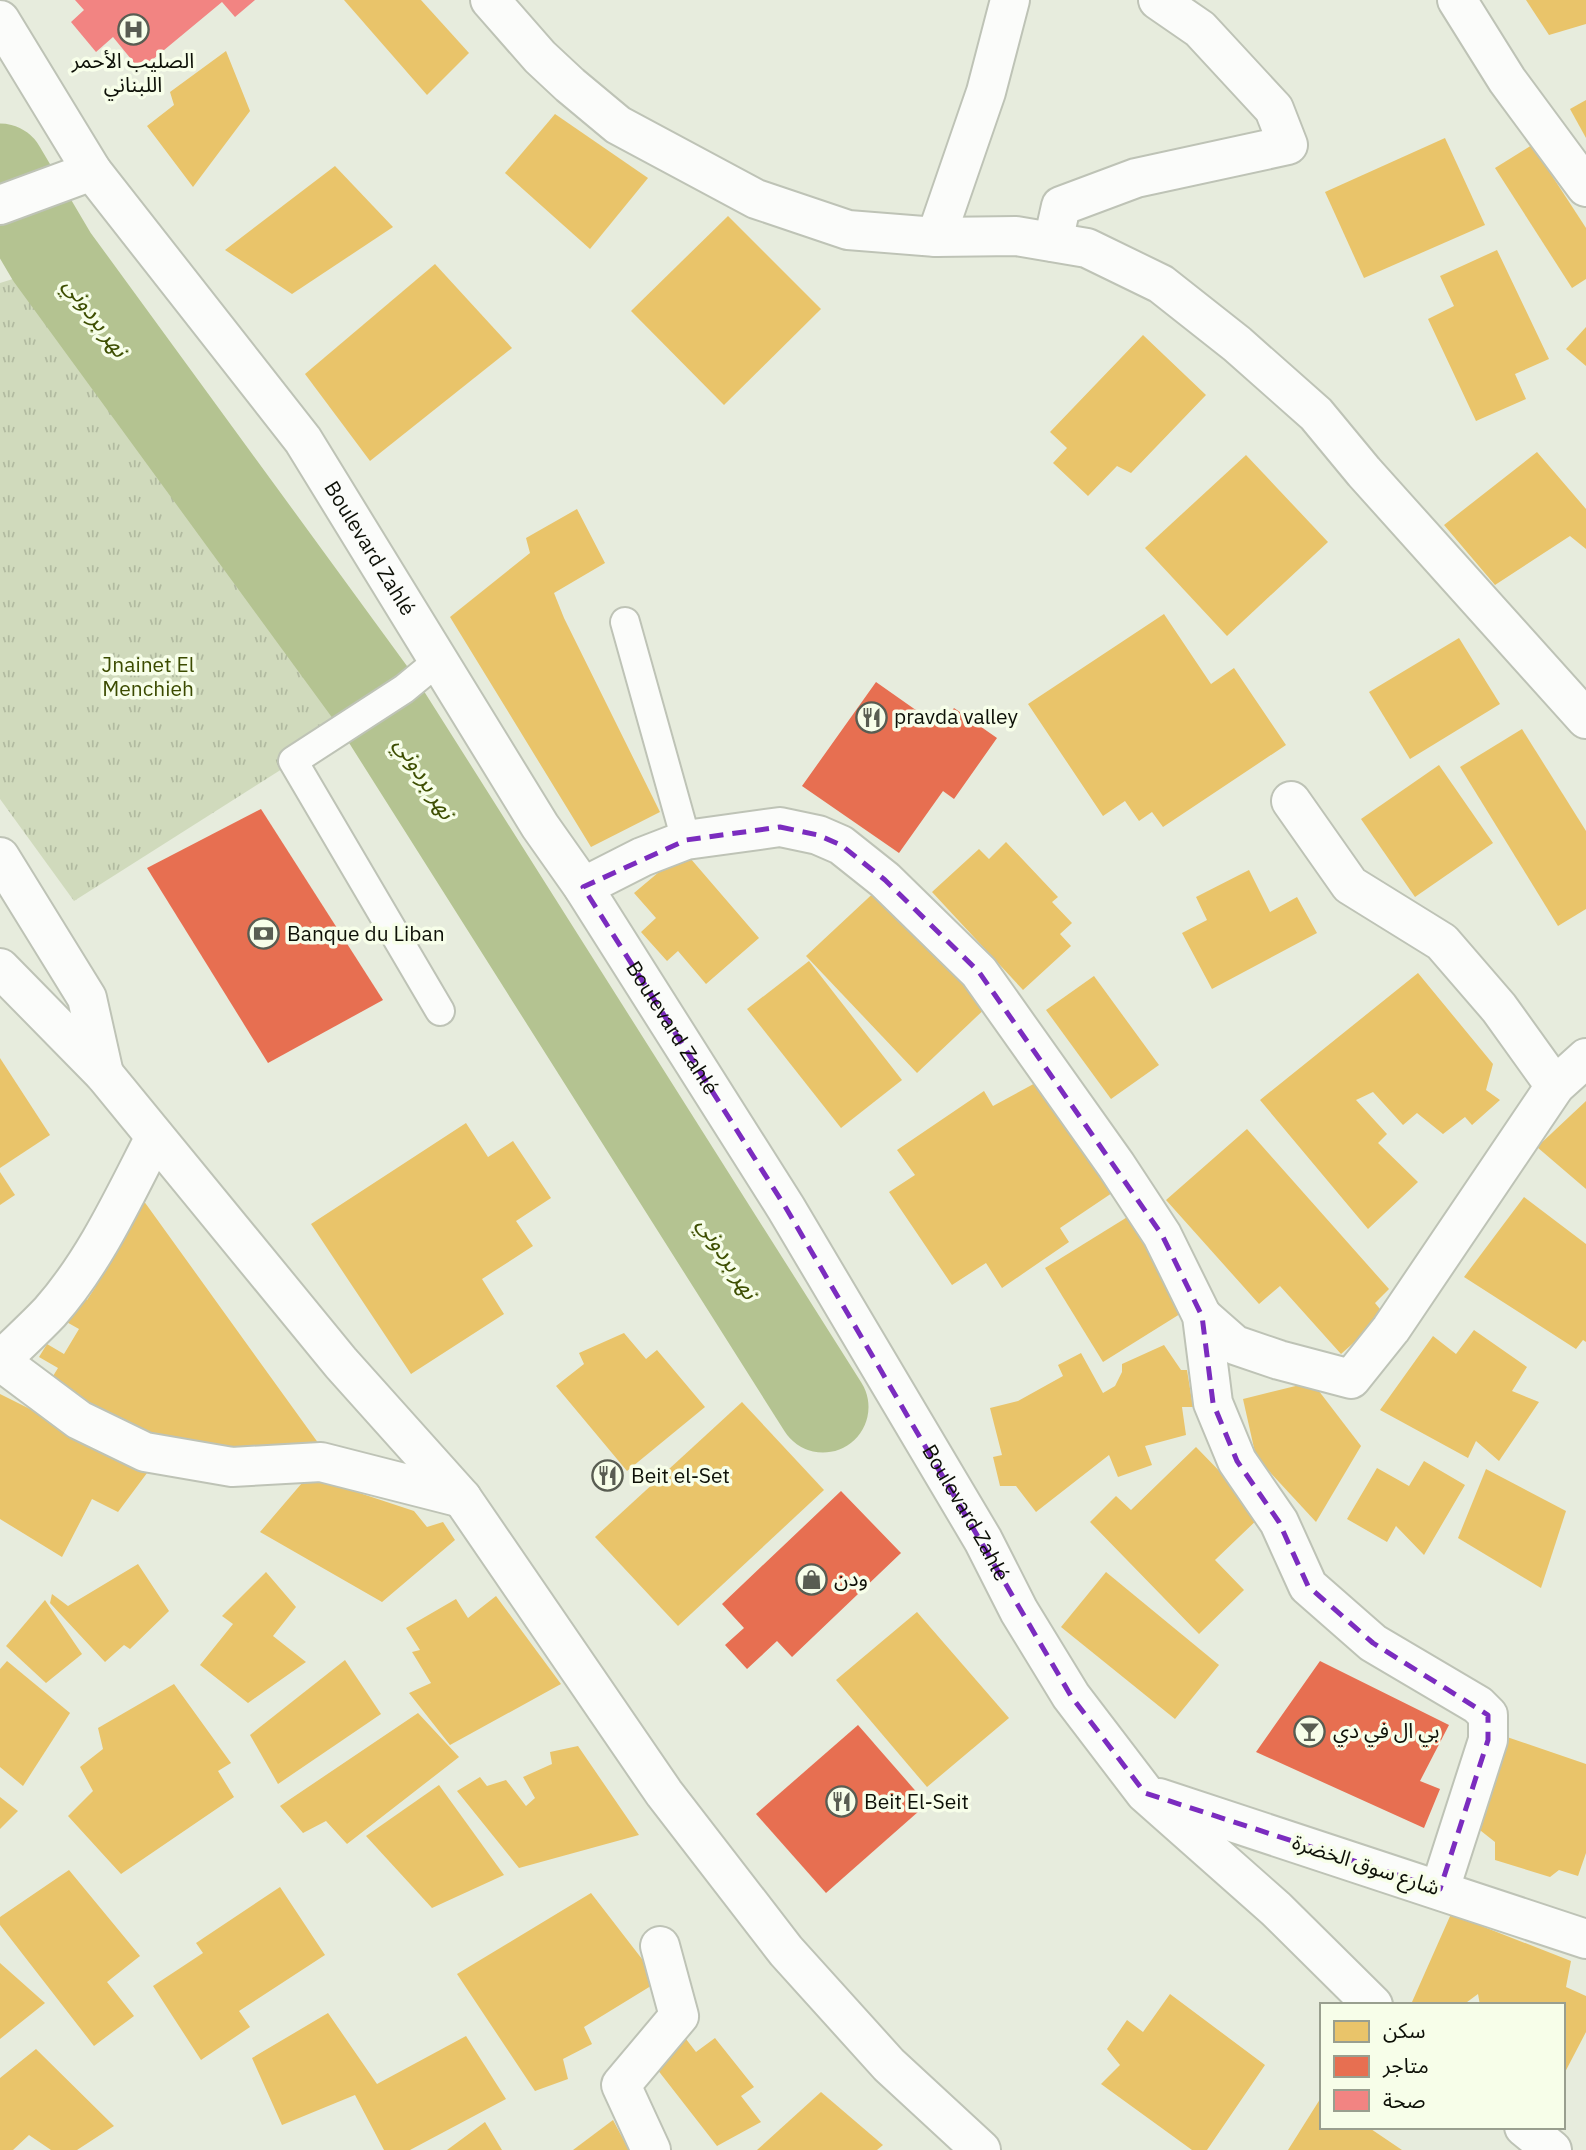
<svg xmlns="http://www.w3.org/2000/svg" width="1586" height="2150" font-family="'IBM Plex Sans','Noto Sans Arabic',sans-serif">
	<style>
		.park { fill: url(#park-tufts) }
		.homes { fill: #e9c46a }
		.shops { fill: #e76f51 }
		.health { fill: #f28482 }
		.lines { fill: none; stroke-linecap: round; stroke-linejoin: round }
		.river { stroke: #b4c391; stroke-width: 91 }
		.lane-casing { stroke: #bec3b6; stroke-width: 32 }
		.street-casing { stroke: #bec3b6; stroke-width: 42 }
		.secondary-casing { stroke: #bec3b6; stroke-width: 42 }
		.lane { stroke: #fbfcfa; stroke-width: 28 }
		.street { stroke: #fbfcfa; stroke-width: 38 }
		.secondary { stroke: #fbfcfa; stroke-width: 38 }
		.marked { fill: none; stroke: #7b2cbf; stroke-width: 5; stroke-dasharray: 14 9; stroke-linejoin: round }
		.labels { text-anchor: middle; stroke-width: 7; stroke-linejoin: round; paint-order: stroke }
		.poi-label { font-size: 21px; fill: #0d1007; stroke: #f7fee9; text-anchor: start }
		.street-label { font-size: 21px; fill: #0d1007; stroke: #f7fee9 }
		.park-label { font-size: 21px; fill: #3b4b00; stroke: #f7fee9 }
		.water-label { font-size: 23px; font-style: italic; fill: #3e4f02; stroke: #f7fee9 }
	</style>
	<defs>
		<pattern id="park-tufts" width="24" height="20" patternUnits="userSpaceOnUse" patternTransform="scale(1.75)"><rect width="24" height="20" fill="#d0dabc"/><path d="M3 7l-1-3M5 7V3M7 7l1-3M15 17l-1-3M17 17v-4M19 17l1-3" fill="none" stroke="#b1baa0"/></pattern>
	</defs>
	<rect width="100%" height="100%" fill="#e7ecdd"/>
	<path class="park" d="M64,263L353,724L74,901L0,799V283Z"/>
	<g class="homes">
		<path d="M344,0H421L469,53L427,95Z"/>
		<path d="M1526,0H1586V24L1549,35Z"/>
		<path d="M226,51L250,111L193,187L147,126L174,105L170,92Z"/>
		<path d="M1586,100V138L1570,109Z"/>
		<path d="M555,114L648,178L590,249L505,173Z"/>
		<path d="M1445,138L1485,225L1364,278L1325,192Z"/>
		<path d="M1532,145L1586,228V279L1572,288L1495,168Z"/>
		<path d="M335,166L393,227L292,294L225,250Z"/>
		<path d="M728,216L821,309L724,405L631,311Z"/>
		<path d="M1497,250L1549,359L1515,374L1526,399L1476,421L1428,319L1454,306L1440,276Z"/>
		<path d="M435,264L512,348L370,461L305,374Z"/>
		<path d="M1586,327V366L1566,349Z"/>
		<path d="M1143,335L1206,395L1131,473L1117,466L1088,496L1053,463L1067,448L1050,432Z"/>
		<path d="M1537,452L1586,509V549L1570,536L1495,585L1444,525Z"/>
		<path d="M1246,455L1328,542L1227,636L1145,548Z"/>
		<path d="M577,509L605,563L554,593L564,618L660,812L591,847L450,617L530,553L526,538Z"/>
		<path d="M1164,614L1211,684L1234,668L1286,745L1163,827L1152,812L1139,821L1125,801L1103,816L1028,704Z"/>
		<path d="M1459,638L1500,704L1410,759L1369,692Z"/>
		<path d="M1522,729L1586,831V909L1558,926L1460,767Z"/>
		<path d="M1439,765L1493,843L1415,897L1361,819Z"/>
		<path d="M1006,842L1058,897L1052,902L1072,923L1060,934L1071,946L1023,990L932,892L979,849L989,859Z"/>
		<path d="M684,851L759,938L706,984L678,951L667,961L641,932L656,918L634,893Z"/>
		<path d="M1249,870L1270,912L1297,897L1317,933L1212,989L1182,933L1207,920L1196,897Z"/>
		<path d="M881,886L991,1003L917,1073L806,956Z"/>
		<path d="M809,961L902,1080L841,1128L747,1009Z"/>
		<path d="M1418,973L1493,1064L1486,1090L1500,1100L1472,1125L1465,1117L1443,1134L1417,1113L1403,1125L1373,1092L1356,1100L1387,1134L1378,1143L1418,1182L1368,1229L1260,1100Z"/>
		<path d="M1094,976L1159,1065L1111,1099L1046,1010Z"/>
		<path d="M0,1058L50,1135L0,1168Z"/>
		<path d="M1039,1081L1115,1191L1060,1228L1069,1242L1002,1288L986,1263L952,1285L889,1192L915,1175L897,1150L984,1091L993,1106Z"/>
		<path d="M1586,1101V1189L1537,1147Z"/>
		<path d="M466,1123L488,1157L513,1141L551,1198L516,1221L533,1246L482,1279L504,1314L411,1374L311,1224Z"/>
		<path d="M1247,1129L1389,1289L1375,1303L1385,1315L1341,1354L1280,1286L1259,1304L1166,1200Z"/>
		<path d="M0,1172L15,1195L0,1205Z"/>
		<path d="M133,1186L324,1451L151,1448L45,1389L58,1368L39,1357L47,1344L64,1354L79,1329L63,1320L77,1294L87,1300L96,1286L86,1278Z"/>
		<path d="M1524,1197L1586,1244V1342L1583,1340L1576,1349L1464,1277Z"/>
		<path d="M1129,1216L1188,1309L1103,1362L1045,1268Z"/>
		<path d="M1474,1330L1527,1367L1512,1391L1539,1402L1499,1461L1476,1441L1468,1458L1380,1410L1433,1336L1456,1354Z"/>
		<path d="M624,1333L646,1359L657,1350L705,1407L627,1471L556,1386L584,1364L579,1353Z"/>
		<path d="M1164,1345L1181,1370H1187L1193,1407H1182L1186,1435L1145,1446L1152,1465L1118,1477L1109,1455L1036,1512L1016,1486H1000L993,1457L1002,1455L990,1408L1018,1401L1063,1376L1058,1365L1081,1353L1103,1393L1115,1386L1122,1372V1364Z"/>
		<path d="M1312,1382L1361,1446L1316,1522L1256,1457L1243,1399Z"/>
		<path d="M0,1394L150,1469L118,1512L92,1499L62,1557L0,1519Z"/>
		<path d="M742,1402L824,1490L678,1626L595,1537Z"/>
		<path d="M1196,1447L1262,1515L1215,1560L1244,1590L1199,1634L1090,1522L1116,1496L1131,1510Z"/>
		<path d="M1424,1461L1465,1485L1424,1555L1396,1526L1387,1542L1347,1519L1377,1468L1409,1486Z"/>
		<path d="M1486,1469L1566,1511L1541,1588L1458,1538Z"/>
		<path d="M308,1476L414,1511L427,1527L443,1522L455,1540L382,1602L260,1532Z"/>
		<path d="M138,1564L169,1611L130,1649L124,1645L105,1662L50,1603L52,1594L68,1606Z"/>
		<path d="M266,1572L296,1607L273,1636L306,1662L248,1703L200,1665L233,1624L222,1616Z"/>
		<path d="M1106,1572L1219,1665L1175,1719L1061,1627Z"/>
		<path d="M496,1596L561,1684L450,1745L409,1693L431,1683L412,1652L420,1650L406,1628L456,1599L468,1618Z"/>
		<path d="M45,1600L82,1654L46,1683L6,1646Z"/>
		<path d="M917,1612L1009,1718L927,1787L836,1680Z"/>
		<path d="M345,1660L381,1714L278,1784L250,1735Z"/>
		<path d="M7,1661L70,1713L23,1786L0,1767V1669Z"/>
		<path d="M174,1684L231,1763L218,1771L234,1797L121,1874L68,1816L93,1791L80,1767L103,1749L98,1728Z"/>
		<path d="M418,1713L459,1757L347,1844L326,1821L303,1833L280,1806Z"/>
		<path d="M1507,1737L1586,1764V1853L1578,1876L1559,1870L1550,1877L1495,1860V1842L1476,1827Z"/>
		<path d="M578,1746L639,1835L519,1868L457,1791L480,1777L487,1786L506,1780L526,1806L535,1798L523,1777L552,1764L550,1752Z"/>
		<path d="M439,1785L504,1875L432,1908L366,1836Z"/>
		<path d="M0,1797L18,1811L0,1829Z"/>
		<path d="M69,1870L140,1956L107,1982L134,2016L94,2046L0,1925V1917Z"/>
		<path d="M280,1887L325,1955L239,2011L250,2027L201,2060L153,1986L203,1953L196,1943Z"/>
		<path d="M591,1893L659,1981L584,2027L592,2044L563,2059L568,2079L535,2091L457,1974Z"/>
		<path d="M1451,1914L1571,1961L1566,1987L1586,1996V2032L1563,2076V2005H1480L1478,1994L1463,2005H1418L1412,2002Z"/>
		<path d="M0,1963L45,2003L0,2039Z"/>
		<path d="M1170,1994L1265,2065L1207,2150H1192L1101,2084L1120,2065L1107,2049L1127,2020L1143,2032Z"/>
		<path d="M328,2013L377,2084L466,2036L506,2099L410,2150H384L355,2095L282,2125L252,2058Z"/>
		<path d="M715,2038L754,2087L741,2096L761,2122L717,2146L650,2060L686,2039L696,2052Z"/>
		<path d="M36,2049L114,2126L77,2150H51L29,2135L13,2150H0V2078Z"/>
		<path d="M821,2092L883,2145L877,2150H757Z"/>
		<path d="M1322,2096V2127H1368L1402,2150H1288Z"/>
		<path d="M613,2120L629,2150H573Z"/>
		<path d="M485,2122L502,2150H447Z"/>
	</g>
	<g class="shops">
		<path d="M876,682L940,727L954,708L997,738L954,799L943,791L899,853L802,786Z"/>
		<path d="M261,809L383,1000L268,1063L147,868Z"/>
		<path d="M841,1491L901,1553L792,1657L777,1641L747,1669L725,1645L744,1628L722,1604Z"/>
		<path d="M1320,1661L1449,1725L1420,1781L1440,1789L1424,1828L1256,1752Z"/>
		<path d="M858,1725L927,1804L826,1893L756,1814Z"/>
	</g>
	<path class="health" d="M75,0H255L235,17L222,2L140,70L113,37L96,52L71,22L84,10Z"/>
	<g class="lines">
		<path class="river" d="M0,169L52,257L377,702L823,1407"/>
		<defs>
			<g id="lane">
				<path d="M625,622L686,840"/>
				<path d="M438,661L404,689L293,761L440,1011"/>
			</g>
			<g id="street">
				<path d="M490,0L540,57L570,85L618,125L756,199L848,230L936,237L1016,236L1087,248L1161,284L1237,344L1316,414L1364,472L1586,719"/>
				<path d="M1457,0L1507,80L1586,187"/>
				<path d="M936,237L986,92L1010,0"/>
				<path d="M1053,242L1061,206L1136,178L1288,145L1274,109L1200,29L1158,0"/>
				<path d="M1291,801L1350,885L1442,942L1499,1008L1555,1086"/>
				<path d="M583,887L642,857L686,840L780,827L818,835L841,845L885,880L979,972L1116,1165L1162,1235L1202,1316L1213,1403L1237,1461L1279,1522L1308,1586L1373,1643L1478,1705L1488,1715V1740L1440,1889"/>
				<path d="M1202,1316L1235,1345L1279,1360L1351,1379L1391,1329L1555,1086L1586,1058"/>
				<path d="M0,1361L79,1420L145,1452L232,1467L321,1462L462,1498"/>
				<path d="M0,1361C16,1345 34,1329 50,1312C95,1261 124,1197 155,1137"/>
				<path d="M651,2150L621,2085L679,2016L660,1946"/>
			</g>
			<g id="secondary">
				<path id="s1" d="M0,20L92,171L303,440L540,826L583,887L786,1208L983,1540L1019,1611L1071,1696L1145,1793L1276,1909L1373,2005"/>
				<path d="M0,205L92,171"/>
				<path d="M0,857L87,998L104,1074"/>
				<path d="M0,968L104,1074L341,1363L462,1498L664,1793L786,1951L889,2065L981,2150"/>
				<path d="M1159,1798L1586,1939"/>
				<path d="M1524,2127L1552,2150"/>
			</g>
		</defs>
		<use href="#lane" class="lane-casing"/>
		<use href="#street" class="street-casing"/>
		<use href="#secondary" class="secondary-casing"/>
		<use href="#lane" class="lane"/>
		<use href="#street" class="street"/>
		<use href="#secondary" class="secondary"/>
	</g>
	<path class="marked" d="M780,827L818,835L841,845L885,880L979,972L1162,1235L1202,1316L1213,1403L1237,1461L1279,1522L1308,1586L1373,1643L1488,1715V1740L1440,1889L1145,1793L1071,1696L786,1208L583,887L686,840Z"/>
	<defs>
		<symbol id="hospital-ring" viewBox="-11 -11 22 22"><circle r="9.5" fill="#f7fee9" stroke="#595d52" stroke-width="1.5"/><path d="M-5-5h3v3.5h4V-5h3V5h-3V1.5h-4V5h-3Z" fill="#595d52"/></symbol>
		<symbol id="restaurant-ring" viewBox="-11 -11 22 22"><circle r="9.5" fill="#f7fee9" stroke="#595d52" stroke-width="1.5"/><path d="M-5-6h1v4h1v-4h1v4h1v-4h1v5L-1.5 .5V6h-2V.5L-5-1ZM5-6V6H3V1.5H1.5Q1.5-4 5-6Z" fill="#595d52"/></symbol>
		<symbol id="bank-ring" viewBox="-11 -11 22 22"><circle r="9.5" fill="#f7fee9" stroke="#595d52" stroke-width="1.5"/><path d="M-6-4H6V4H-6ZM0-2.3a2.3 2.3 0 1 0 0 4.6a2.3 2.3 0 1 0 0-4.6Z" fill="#595d52"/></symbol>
		<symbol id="shop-ring" viewBox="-11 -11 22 22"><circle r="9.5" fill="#f7fee9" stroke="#595d52" stroke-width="1.5"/><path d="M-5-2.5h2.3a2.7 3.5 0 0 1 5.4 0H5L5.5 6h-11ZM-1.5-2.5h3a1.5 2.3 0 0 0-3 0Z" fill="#595d52"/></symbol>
		<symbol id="bar-ring" viewBox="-11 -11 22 22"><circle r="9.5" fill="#f7fee9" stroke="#595d52" stroke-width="1.5"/><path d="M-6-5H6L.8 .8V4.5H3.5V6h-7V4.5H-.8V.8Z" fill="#595d52"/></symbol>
	</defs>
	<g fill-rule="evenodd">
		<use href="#hospital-ring" x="116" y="12" width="35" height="35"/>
		<use href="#restaurant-ring" x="854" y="700" width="35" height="35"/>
		<use href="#bank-ring" x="246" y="916" width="35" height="35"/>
		<use href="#restaurant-ring" x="590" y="1458" width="35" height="35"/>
		<use href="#shop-ring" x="794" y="1562" width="35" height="35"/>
		<use href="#bar-ring" x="1292" y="1714" width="35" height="35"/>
		<use href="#restaurant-ring" x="824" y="1784" width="35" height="35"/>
	</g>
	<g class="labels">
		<g class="poi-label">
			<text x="133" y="68" text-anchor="middle">الصليب الأحمر<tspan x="133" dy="24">اللبناني</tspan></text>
			<text x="894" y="724">pravda valley</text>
			<text x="287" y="941">Banque du Liban</text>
			<text x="631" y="1483">Beit el-Set</text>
			<text x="834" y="1586">ودن</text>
			<text x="1333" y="1738">بي ال في دي</text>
			<text x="864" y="1809">Beit El-Seit</text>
		</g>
		<g class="street-label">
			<text dy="7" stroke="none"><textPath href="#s1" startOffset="646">Boulevard Zahlé</textPath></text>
			<text dy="7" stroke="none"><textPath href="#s1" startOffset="1213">Boulevard Zahlé</textPath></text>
			<text dy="7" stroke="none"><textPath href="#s1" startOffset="1780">Boulevard Zahlé</textPath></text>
			<text transform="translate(1366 1865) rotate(18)" y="7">شارع سوق الخضرة</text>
		</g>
		<g class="park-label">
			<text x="148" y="672">Jnainet El<tspan x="148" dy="24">Menchieh</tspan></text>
		</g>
		<g class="water-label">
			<text transform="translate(96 317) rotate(54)" y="8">نهر بردوني</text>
			<text transform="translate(425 778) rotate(58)" y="8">نهر بردوني</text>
			<text transform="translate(728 1258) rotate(58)" y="8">نهر بردوني</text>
		</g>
	</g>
	<rect x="1320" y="2003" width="245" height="126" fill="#f7fee9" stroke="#999f8f" stroke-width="2"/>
	<rect x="1334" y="2021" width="35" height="21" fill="#e9c46a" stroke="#999f8f" stroke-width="2"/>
	<text x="1383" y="2038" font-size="21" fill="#0d1007">سكن</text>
	<rect x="1334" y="2056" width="35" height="21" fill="#e76f51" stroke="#999f8f" stroke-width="2"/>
	<text x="1383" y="2073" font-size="21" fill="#0d1007">متاجر</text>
	<rect x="1334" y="2090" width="35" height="21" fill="#f28482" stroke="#999f8f" stroke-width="2"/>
	<text x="1383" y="2108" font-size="21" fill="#0d1007">صحة</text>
</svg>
